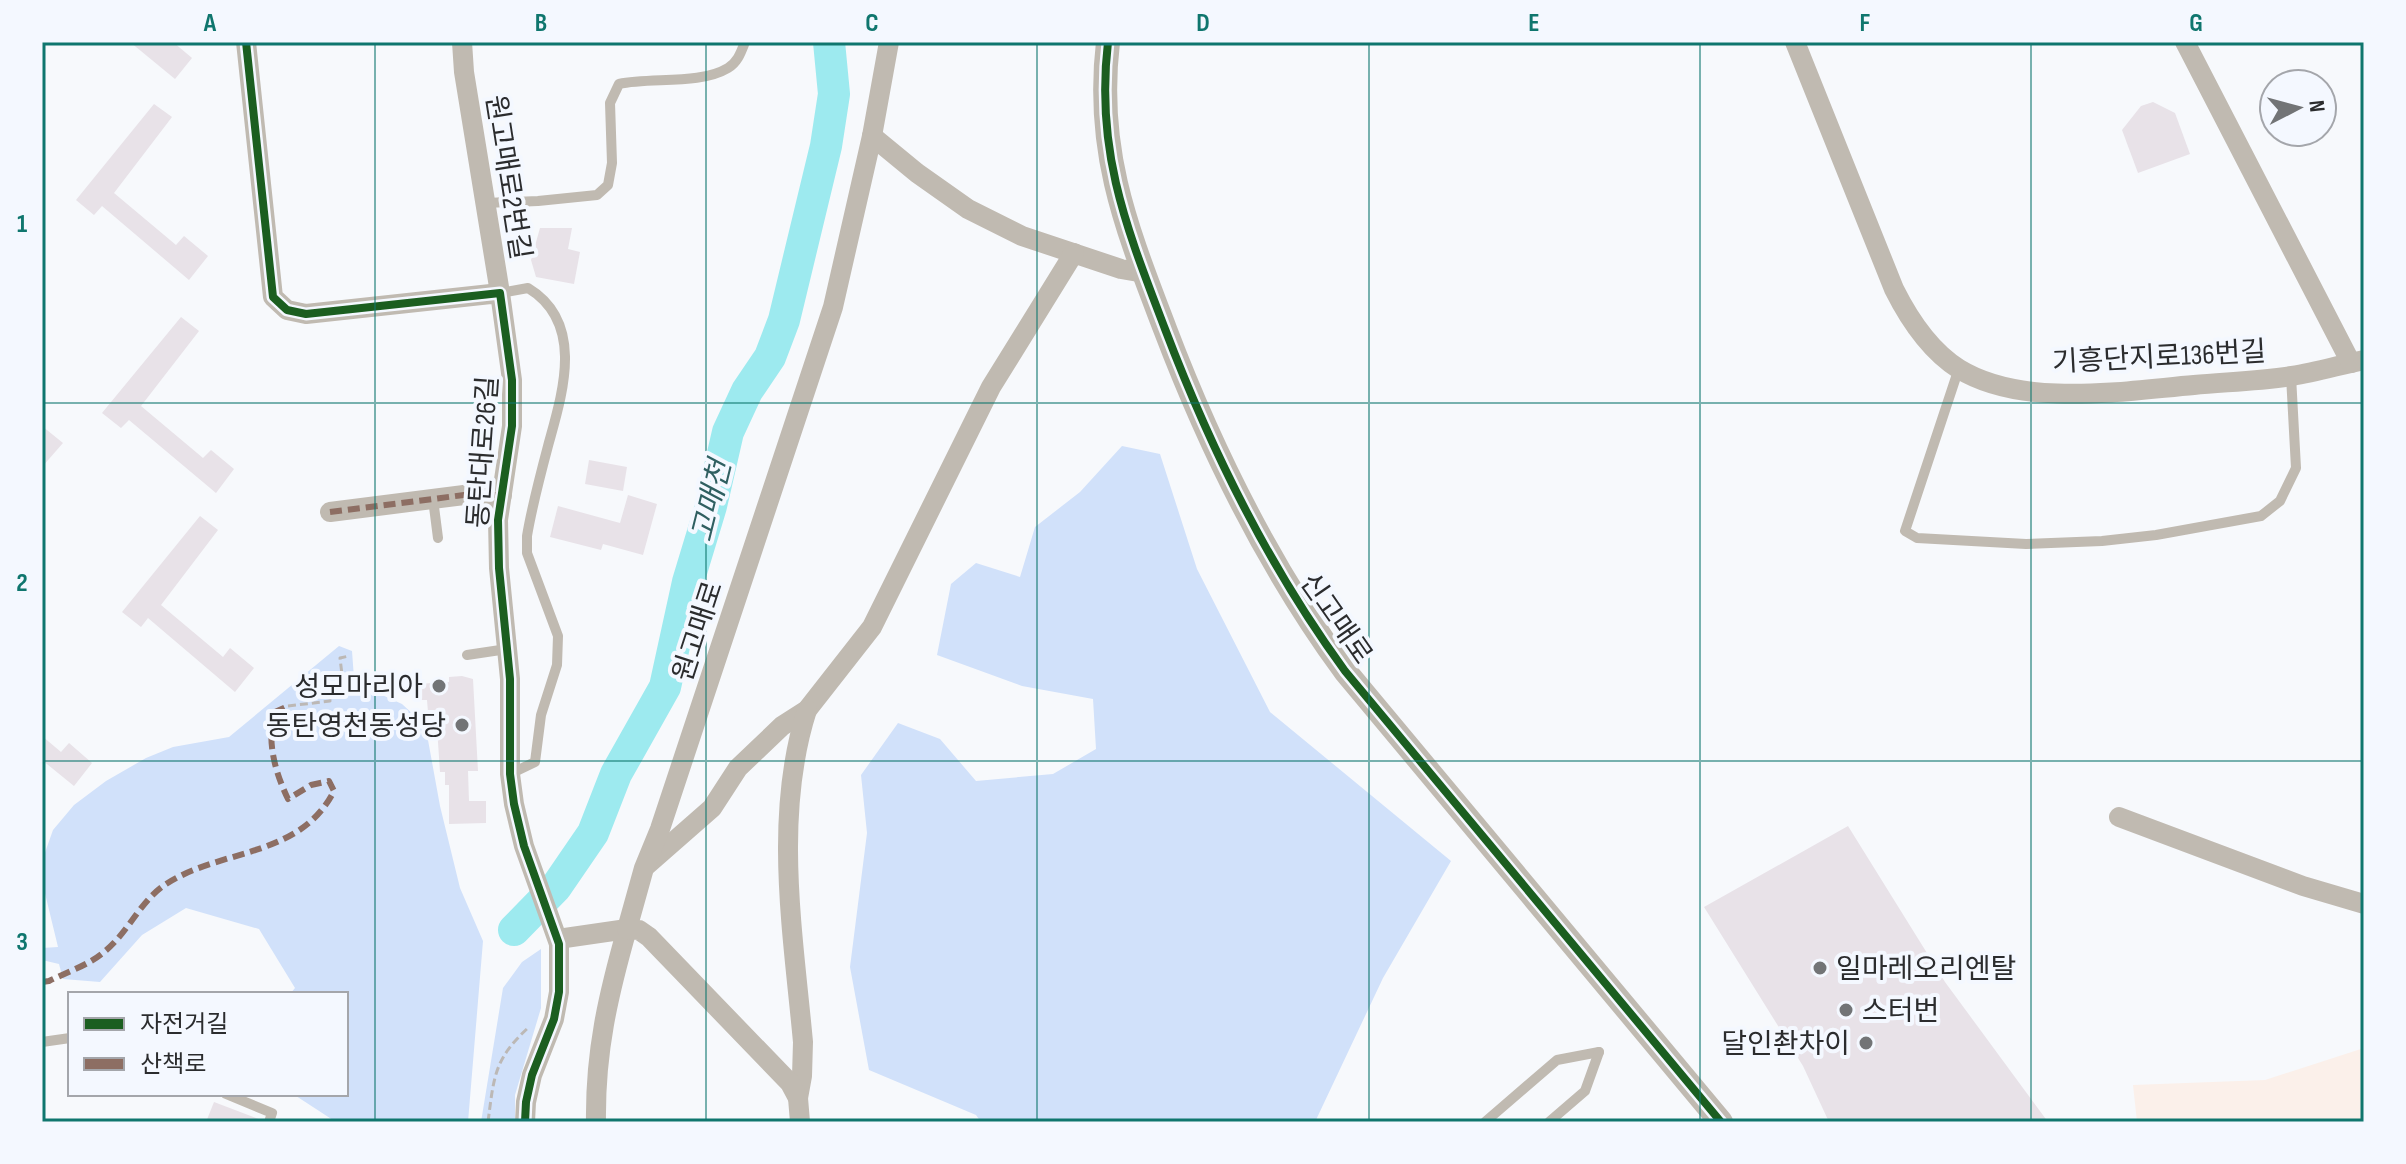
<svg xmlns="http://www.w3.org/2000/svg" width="2406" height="1164" font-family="'Sofia Sans Condensed','Noto Sans KR',sans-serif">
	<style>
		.commercial { fill: #fbf0ea }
		.green { fill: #d1e1fa }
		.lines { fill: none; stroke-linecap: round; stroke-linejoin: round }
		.river { stroke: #9deaef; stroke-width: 32 }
		.building { fill: #e8e2e8 }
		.path { stroke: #bcb8b5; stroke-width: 3; stroke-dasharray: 8 4; stroke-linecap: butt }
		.service { stroke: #c0bab1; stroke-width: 10 }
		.minor { stroke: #c0bab1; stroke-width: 20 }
		.tertiary { stroke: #c0bab1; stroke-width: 24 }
		.quiet { stroke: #8d6e63; stroke-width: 6; stroke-dasharray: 12 6; stroke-linecap: butt }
		.cycleway-casing { stroke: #f4f8ff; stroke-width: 13 }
		.cycleway { stroke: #1b5e20; stroke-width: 8 }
		.grid { fill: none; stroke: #0f766e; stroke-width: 2; stroke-opacity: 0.55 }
		.poi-dot { fill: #727476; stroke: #f4f8ff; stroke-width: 3 }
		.labels { text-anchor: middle; stroke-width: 8; stroke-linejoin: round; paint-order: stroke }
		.street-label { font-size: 28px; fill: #2b2c2e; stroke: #f4f8ff }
		.poi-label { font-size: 28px; fill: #2b2c2e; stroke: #f4f8ff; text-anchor: end }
		.water-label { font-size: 30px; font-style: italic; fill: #2f5f61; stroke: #f4f8ff }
		.neatline { fill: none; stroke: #0f766e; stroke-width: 3 }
		.grid-label { font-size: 26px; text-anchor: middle; font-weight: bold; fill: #0f766e }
	</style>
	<rect width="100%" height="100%" fill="#f7f9fc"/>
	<path class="commercial" d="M2364,1048V1122H2137L2133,1085L2265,1080Z"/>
	<g class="green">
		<path d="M1122,446L1160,454L1197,569L1270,712L1451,861L1383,978L1315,1122H981L976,1115L869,1070L850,967L867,833L861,775L898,723L940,739L976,781L1053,774L1096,749L1093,699L1022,686L937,655L951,584L976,563L1020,577L1035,527L1080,492Z"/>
		<path d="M339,646L352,651L355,692L380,694L402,704L415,716L428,740L440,806L460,888L483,941L468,1122H336L293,1094H346V994H290L295,988L259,929L186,908L142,935L100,982L63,979L59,964L42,960V948L58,947L42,881V861L53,830L74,805L106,781L146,758L173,747L229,737Z"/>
		<path d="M541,949V1008L515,1095V1122H481L503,988L522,962Z"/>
	</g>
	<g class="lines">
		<path class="river" d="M514,930L556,887L593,833L616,774L665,687L688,582L711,506L728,432L747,391L770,357L784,320L826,146L834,94L829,42"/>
	</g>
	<g class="building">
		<path d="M130,42H173L192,58L175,79Z"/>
		<path d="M2153,102L2175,113L2190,154L2138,173L2122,130L2141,106Z"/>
		<path d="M154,104L172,117L114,193L176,245L184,236L208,256L189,280L102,206L94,215L76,200Z"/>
		<path d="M540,228H572L568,249L580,252L574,284L536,277L531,260Z"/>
		<path d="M181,317L199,331L141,406L203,458L211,450L234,469L216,493L129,420L121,428L102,413Z"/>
		<path d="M42,426L63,443L42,467Z"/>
		<path d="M589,460L627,467L623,491L585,484Z"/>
		<path d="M628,495L657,504L643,555L603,544L601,550L550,537L558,506L620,523Z"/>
		<path d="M200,516L218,530L161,605L223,657L230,648L254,668L235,692L148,618L141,627L122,612Z"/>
		<path d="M462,676L473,679L478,771H468L469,801H486V823L449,824V785H445V772H440L436,712H428L427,700H417L416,684L449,682V677Z"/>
		<path d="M42,736L61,752L69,743L92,763L74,786L42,760Z"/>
		<path d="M1848,826L1945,982L2048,1122H1829L1803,1066L1704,907Z"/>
		<path d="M214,1102L261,1120V1122H206Z"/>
	</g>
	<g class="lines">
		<g class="path">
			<path d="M288,706L330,701L329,685L343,683L340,658L349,656"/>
			<path d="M488,1122C494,1076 494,1059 529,1027"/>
		</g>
		<g class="service">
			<path d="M485,203L538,201L597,195L608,185L612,163L610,103L619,84C651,77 700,85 728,68C738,62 741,52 745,42"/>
			<path d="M500,293L528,288C586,323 562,395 548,446C540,476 532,506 527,536V553L558,636L557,665L541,715L535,762L510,774"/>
			<path d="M1959,368L1905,531L1917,538L2026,544L2102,541L2156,535L2261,516L2280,501L2296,468L2291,376"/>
			<path d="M433,499L438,538"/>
			<path d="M467,655L507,649"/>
			<path d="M42,1042L70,1038"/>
			<path d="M226,1094L272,1113L269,1122"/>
			<path d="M1485,1122L1557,1060L1599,1052"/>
			<path d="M1549,1122L1585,1091L1599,1052"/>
		</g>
		<g class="minor">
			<path d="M246,42L273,297L287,310L306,314L500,293L512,380V426L498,520L499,568L510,679V774L514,804L524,846L559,944V992L554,1019L532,1075L526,1102L525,1122"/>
			<path d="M462,42L464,72L500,293"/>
			<path d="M1795,42L1894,289C1909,319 1929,350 1959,369C2023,408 2123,391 2194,385C2226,382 2260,381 2292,376C2316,372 2340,365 2364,360"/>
			<path d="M2185,42L2351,363"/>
			<path d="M872,136L917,173L968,209L1022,236L1121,269L1144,273"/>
			<path d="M330,512L464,495H502"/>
			<path d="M2119,817L2303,886L2364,904"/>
			<path d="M647,865L712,808L738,768L759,748L782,726L807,710L872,627L991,387L1074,253"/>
			<path d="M558,939L627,929C608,996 595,1052 596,1122"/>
			<path d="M798,1098L802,1076L803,1042C793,933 773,816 807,710"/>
			<path d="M800,1122L798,1098L790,1083L649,937L639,930L627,929L644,868L660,829L833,307L872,136L889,42"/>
		</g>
		<path class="tertiary" d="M1108,42C1095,152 1127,229 1165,329C1211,450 1268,566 1345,671L1721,1122"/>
		<g class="quiet">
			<path d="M330,512L464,495H502"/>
			<path d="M42,982L49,981C67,972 89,965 104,952C128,933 140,901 166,884C222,848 300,858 334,791L329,781L311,785L288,799C275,772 266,740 275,712L288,706"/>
		</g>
		<defs>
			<g id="cycleway">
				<path d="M246,42L273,297L287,310L306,314L500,293L512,380V426L498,520L499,568L510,679V774L514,804L524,846L559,944V992L554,1019L532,1075L526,1102L525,1122"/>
				<path d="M1108,42C1095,152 1127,229 1165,329C1211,450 1268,566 1345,671L1721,1122"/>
			</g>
		</defs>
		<use href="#cycleway" class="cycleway-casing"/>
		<use href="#cycleway" class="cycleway"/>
	</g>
	<path class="grid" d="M375,42V1122M706,42V1122M1037,42V1122M1369,42V1122M1700,42V1122M2031,42V1122M42,403H2364M42,761H2364"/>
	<g class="poi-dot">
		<circle cx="439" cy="686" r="8"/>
		<circle cx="462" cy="725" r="8"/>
		<circle cx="1820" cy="968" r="8"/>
		<circle cx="1846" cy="1010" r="8"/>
		<circle cx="1866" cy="1043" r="8"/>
	</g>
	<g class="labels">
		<g class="street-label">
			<text transform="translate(509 177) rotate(81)" y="10">원고매로2번길</text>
			<text transform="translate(2159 356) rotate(-3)" y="10">기흥단지로136번길</text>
			<text transform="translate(482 452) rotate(-86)" y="10">동탄대로26길</text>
			<text transform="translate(1337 618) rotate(55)" y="10">신고매로</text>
			<text transform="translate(697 631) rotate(-72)" y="10">원고매로</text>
		</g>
		<g class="poi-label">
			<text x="423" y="696">성모마리아</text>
			<text x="446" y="735">동탄영천동성당</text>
			<text x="1836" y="978" text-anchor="start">일마레오리엔탈</text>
			<text x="1862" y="1020" text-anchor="start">스터번</text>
			<text x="1850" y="1053">달인촨차이</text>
		</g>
		<g class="water-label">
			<text transform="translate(711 501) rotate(-76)" y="10">고매천</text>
		</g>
	</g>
	<rect width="2406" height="1164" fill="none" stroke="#f4f8ff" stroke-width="88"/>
	<rect x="68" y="992" width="280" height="104" fill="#f4f8ff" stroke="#a4a6ab" stroke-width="2"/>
	<rect x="84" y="1018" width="40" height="12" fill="#1b5e20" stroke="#a4a6ab" stroke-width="2"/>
	<text x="140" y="1032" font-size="24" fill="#2b2c2e">자전거길</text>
	<rect x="84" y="1058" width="40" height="12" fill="#8d6e63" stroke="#a4a6ab" stroke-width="2"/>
	<text x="140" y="1072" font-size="24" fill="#2b2c2e">산책로</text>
	<g transform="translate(2298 108) rotate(84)"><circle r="38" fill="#f4f8ff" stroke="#a4a6ab" stroke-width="2"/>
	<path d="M0-6L14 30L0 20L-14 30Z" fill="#727476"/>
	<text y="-12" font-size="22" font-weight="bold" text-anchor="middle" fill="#2b2c2e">N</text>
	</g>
	<rect x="44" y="44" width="2318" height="1076" class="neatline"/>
	<g class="grid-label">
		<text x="210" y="31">A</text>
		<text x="541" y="31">B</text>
		<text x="872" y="31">C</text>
		<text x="1203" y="31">D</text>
		<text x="1534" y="31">E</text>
		<text x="1865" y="31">F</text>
		<text x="2196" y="31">G</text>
		<text x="22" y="232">1</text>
		<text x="22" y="591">2</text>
		<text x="22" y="950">3</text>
	</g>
</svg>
